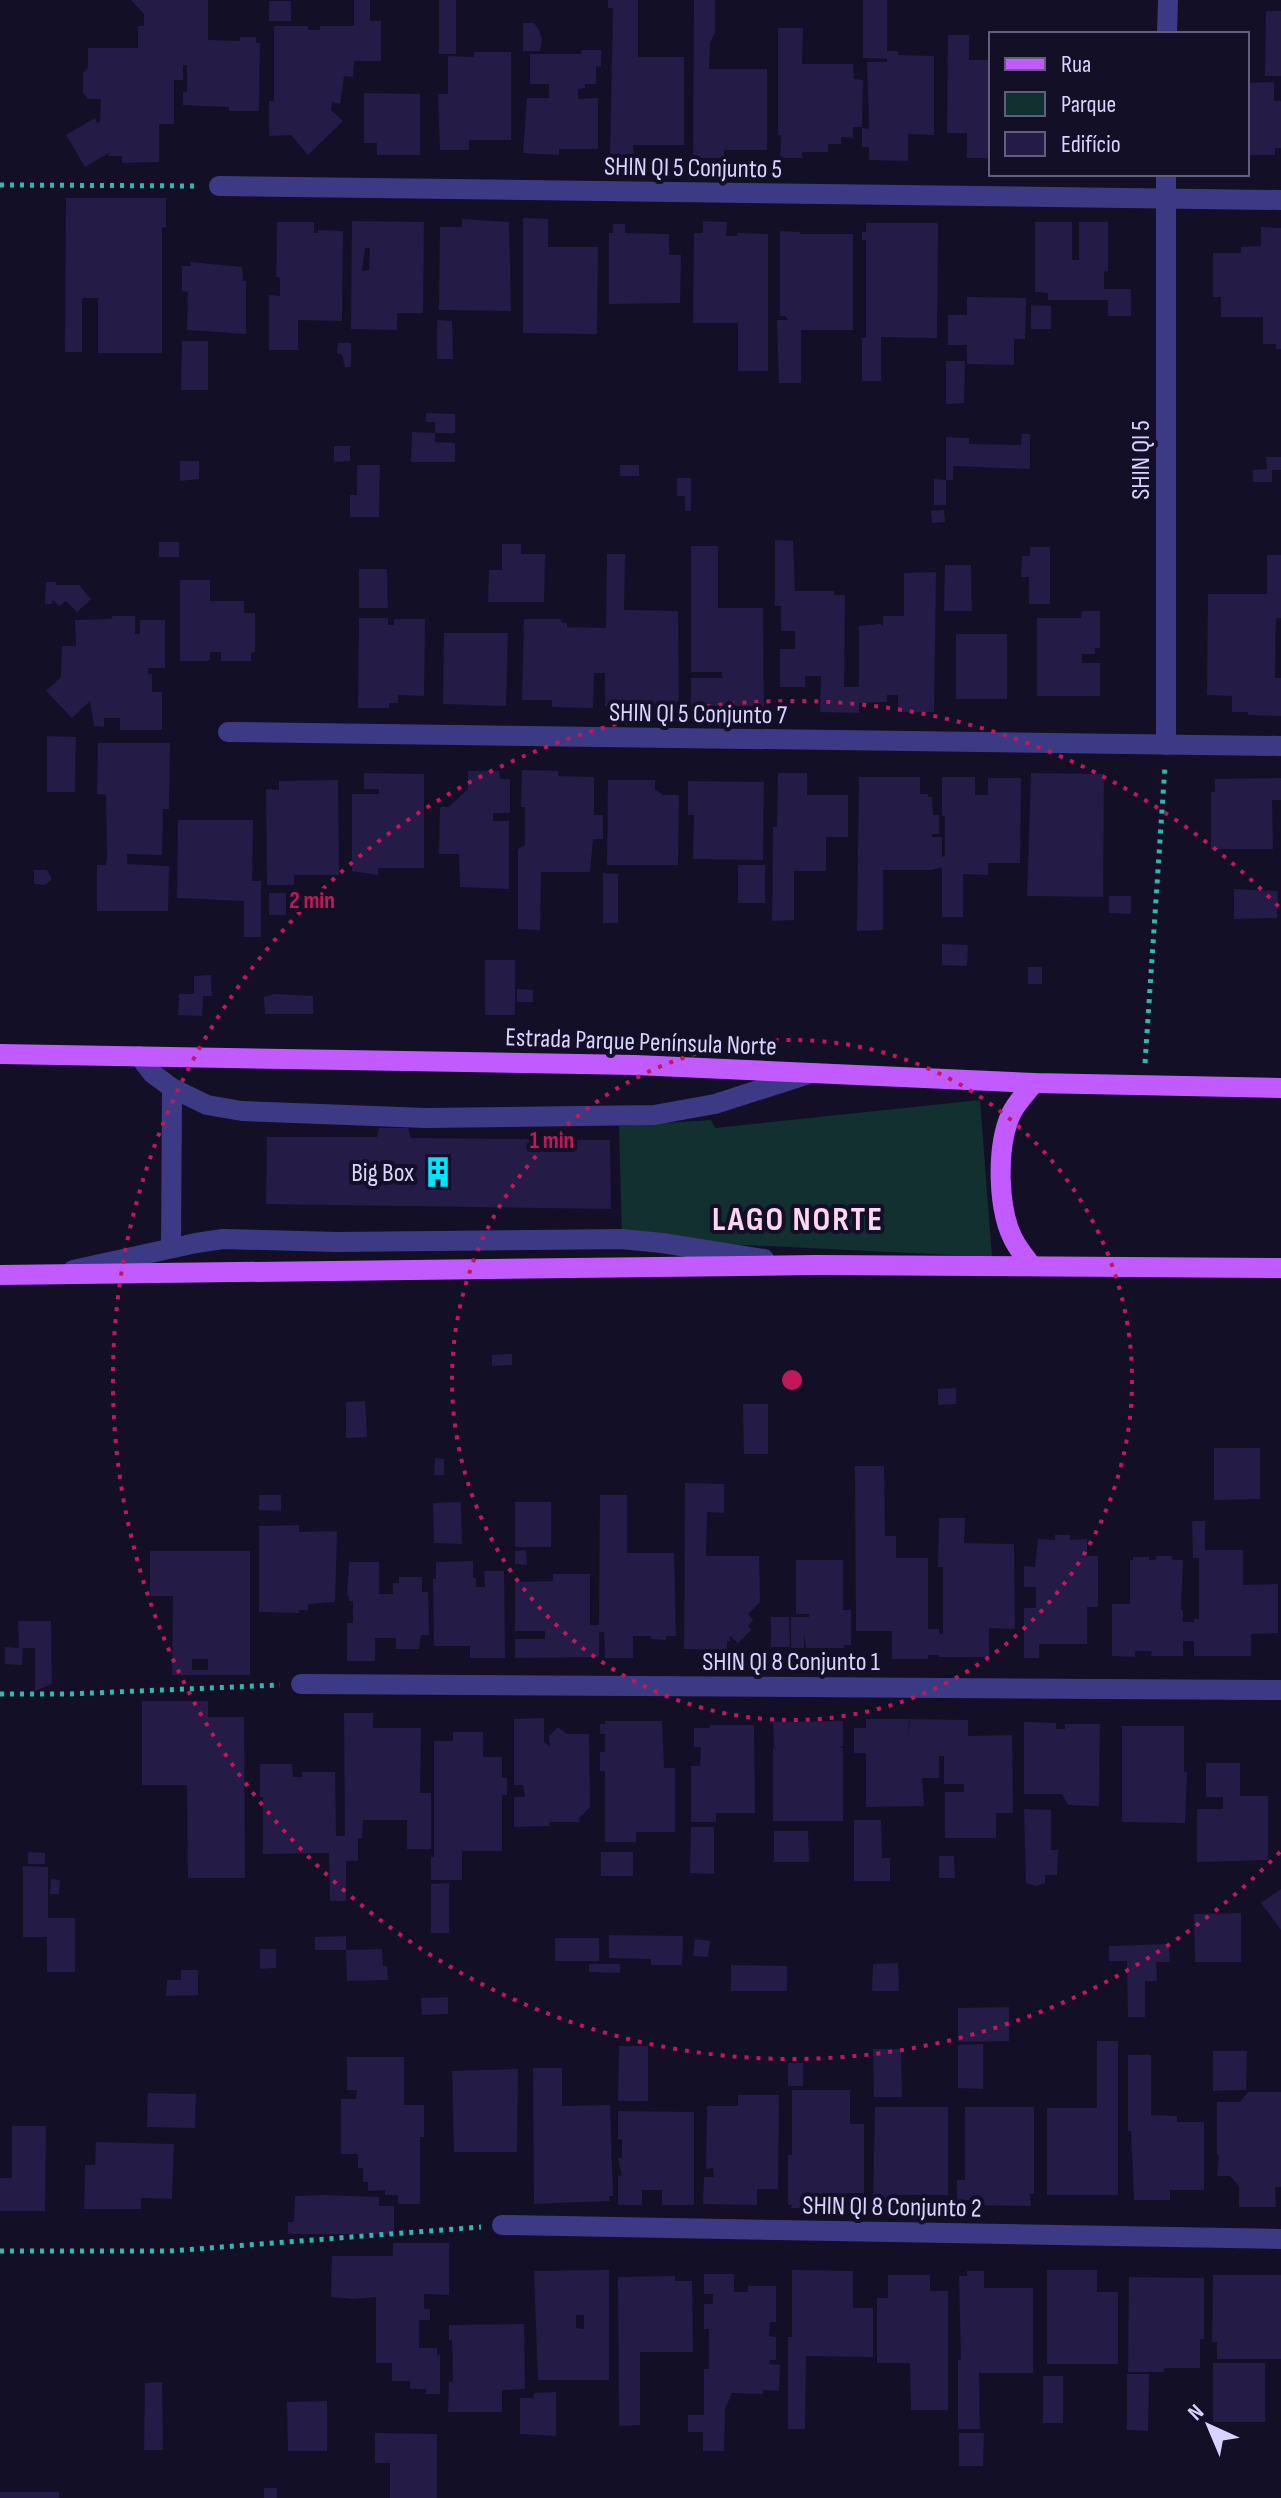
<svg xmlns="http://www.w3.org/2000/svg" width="1281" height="2498" font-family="'Sofia Sans Condensed',sans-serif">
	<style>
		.green { fill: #12302f }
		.building { fill: #241b47; fill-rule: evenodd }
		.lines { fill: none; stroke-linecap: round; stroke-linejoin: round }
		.path { stroke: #2fb8b0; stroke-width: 5; stroke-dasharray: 4 6; stroke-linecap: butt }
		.minor { stroke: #3d3a85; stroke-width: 20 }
		.major { stroke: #c25bff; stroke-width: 20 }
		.ring { fill: none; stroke: #c2185b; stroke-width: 4; stroke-dasharray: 4 8 }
		.labels { text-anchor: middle; stroke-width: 8; stroke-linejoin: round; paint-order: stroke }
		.street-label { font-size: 26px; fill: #d9d4ff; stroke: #130f26 }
		.poi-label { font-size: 26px; fill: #d9d4ff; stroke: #130f26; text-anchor: end }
		.district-label { font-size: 34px; font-weight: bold; letter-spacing: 2px; fill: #ffd6f0; stroke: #130f26 }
		.centre { fill: #c2185b; stroke: #130f26; stroke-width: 4 }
		.ring-label { font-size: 24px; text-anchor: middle; font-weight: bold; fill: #c2185b; stroke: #130f26; stroke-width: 8; stroke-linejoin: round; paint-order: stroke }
	</style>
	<rect width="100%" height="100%" fill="#130f26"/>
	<path class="green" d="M980,1100L992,1257L622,1239L619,1126L711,1120L715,1128Z"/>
	<g class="building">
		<path d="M131,0H208V40L240,41V37H256V43H260L259,111H229V107L183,105V92H187V65H183V80H174V124H159V162L122,163V156H108L109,153L85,167L66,135L95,118L97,123L100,121L101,99H88L83,93V73L88,68V48H138V26H144V14Z"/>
		<path d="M354,0H370V21H381V61H354L353,77L344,76L340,104L332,102L331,110L343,121L308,155L291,135L269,136V101H274V26H308V30H320V26H354Z"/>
		<rect x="439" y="0" width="17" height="54"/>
		<path d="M608,0H638V57H684V145H633L634,155H610L613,8H608Z"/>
		<path d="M694,0H715V32L710,43L709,69H767V150H724V158H693Z"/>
		<path d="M863,0H887V51H898V55L934,56V135L908,134V161L869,160V147H862V128L869,129L867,62H887V59L863,58Z"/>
		<rect x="269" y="1" width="22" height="20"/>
		<path d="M1266,11H1281V76H1265Z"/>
		<path d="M523,23H534L539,30L542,40L540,51H523Z"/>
		<path d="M778,28H803L802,64H853L854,79L863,80L862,127H853V138L841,137V144H828V152H802V158H780L781,135H778Z"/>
		<path d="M948,35H969V60H991V158H967V133H947Z"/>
		<path d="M581,50H601V67L596,66V84H585V88L578,89V99L598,98V149H559V155L523,153L527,98H549V84H530V54H582Z"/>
		<path d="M474,52H511V140H469V150H440L438,94H448V56L474,57Z"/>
		<path d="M1274,82V101H1281V148H1275V155H1247V83Z"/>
		<path d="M364,93L420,94V155H377V143H364Z"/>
		<path d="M66,198H166V227L162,228V353H98V298H82V352H65Z"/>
		<path d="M523,218L548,219V247H598L597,334L523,333Z"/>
		<path d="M462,219L509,222L511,311L439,310L440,227H462Z"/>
		<path d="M352,221L424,222L423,313H397V330L351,329ZM365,248H370L369,270L362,271Z"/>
		<path d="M703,221L727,222L726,236H737L738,233L768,234V371H738V323H693L694,233H703Z"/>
		<path d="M277,222H314V233H318V230L343,231L342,321L298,320V350H269V295L280,296V278L276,277Z"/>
		<path d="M1035,222H1072V260H1079V222H1108V271L1104,272V289H1131V316H1108V300H1048V293L1035,292Z"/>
		<path d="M866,223H937L938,226L937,338L881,337V381H862V338H866V240H862V232H866Z"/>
		<path d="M613,224H625V233L669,234V255H681L680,303L609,304V233H613Z"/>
		<path d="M1261,227L1281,228V349H1276V344H1263V317H1221V297H1213V253H1241V247L1261,246Z"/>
		<path d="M780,231L800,232V234H853V330H801V383H779L777,320H788L785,316H780Z"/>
		<path d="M190,262L242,267L243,281H246V334L187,330L188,292L182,291V266H191Z"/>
		<path d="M967,297L1026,298L1025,339H1014V365L967,364V345H948V315H967Z"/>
		<path d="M1031,305L1051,306V329H1031Z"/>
		<path d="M437,320L452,321L453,359H437Z"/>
		<path d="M182,341H208V390H181Z"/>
		<path d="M338,343H351V367H345L342,355L337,353Z"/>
		<path d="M946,361H965L964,403L946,404Z"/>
		<path d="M426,413L455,414V433H435V422H426Z"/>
		<path d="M412,432L435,433V442L455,443V462H411Z"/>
		<path d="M1022,434H1030V469L953,466V480H946V505H934V479L946,480V437L969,438V444L1021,445Z"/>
		<path d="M334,446H350V461L334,462Z"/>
		<path d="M1266,457H1281V470H1272V482H1253V470L1267,469Z"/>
		<path d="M180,461H199V479L180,481Z"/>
		<path d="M357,465H380L379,517H350V495H357Z"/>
		<rect x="620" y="465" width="19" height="11"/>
		<path d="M677,478H691V511H685V496H677Z"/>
		<path d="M944,510L945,522L932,523L931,511Z"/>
		<path d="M775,540L793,541L795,591H834V595H845L844,687H859V626L880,624L883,626V616H904V573L936,572L934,712H898V695H887V702L859,703V713L820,712L821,676H805V687H780V649H795V631H781V606H775Z"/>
		<rect x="159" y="542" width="20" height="15"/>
		<path d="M502,544H521V554H545L544,602H488L489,570H502Z"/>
		<path d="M691,546H718V608H763L764,711H691V678H722V672H691Z"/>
		<path d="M1030,547H1050V604H1029V577H1021L1022,556H1030Z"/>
		<path d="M607,554H625L624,610L678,611L679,710L610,709V706H605V673H594L593,708L552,707V700H522L524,619H561V622L567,623V627L606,628Z"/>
		<path d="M1267,555H1281V618H1276L1275,678H1281V716L1248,715V712H1232V696L1207,695L1208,594H1267Z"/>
		<path d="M945,565H971L972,611H944Z"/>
		<path d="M359,569H387L388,608H359Z"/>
		<path d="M180,580H210V601H244V613H255V652L251,653V661H221V652H210V659L207,661H180Z"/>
		<path d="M46,582H56V585H79L91,599L77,612L66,601L59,606L53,600L52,604H45Z"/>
		<path d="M1082,611H1100V648H1095V654H1082V663H1100V696H1037V618H1081Z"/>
		<path d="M113,616H135V634H140V620H165V668H148V674H152V692H162V730H120V718H104V727L94,726L90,701L72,718L46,691L61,677L62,646H76L75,620L111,619Z"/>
		<path d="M359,618H388V625H394V619H425L424,696L398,695V703H389V708H358Z"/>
		<path d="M444,633H508L506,706L443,704Z"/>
		<rect x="956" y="634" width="51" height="65"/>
		<path d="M47,736L76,737L75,792H47Z"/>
		<path d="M98,743H170L169,809H163L162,855L127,854V864L169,866L168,911H97V865H106L107,854L106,795L97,794Z"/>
		<path d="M522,770L558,771V776L594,777V815H603V839H593L590,872H541L540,930L518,929V849L525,845V807H521Z"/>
		<path d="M468,771H499L500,779H510V813H493V821H509V889L460,887L459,854H439L440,807H449L468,789Z"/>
		<path d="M364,773L424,774V868H378V875L352,871V794H379V789H364Z"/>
		<path d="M778,773H807V795H848V837H826V871H794V920L772,921L773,827H777Z"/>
		<path d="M1031,773L1104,774L1103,897L1027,896Z"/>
		<path d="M859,777H920V794H928V797H932L933,815H939V834H932V837H942V857L945,856V816H942V777H975V795H988V778H1021L1020,863H988V875L963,874V917H942V867L932,870H883V930L857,931Z"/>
		<path d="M1281,778V800H1272L1273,849H1211V792H1215V779Z"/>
		<path d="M338,780L339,875H294V885H267L266,789L279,790V781Z"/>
		<path d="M608,780H655V790L664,795H679L678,865H607Z"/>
		<path d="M688,781L764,782L763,860L693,859L694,815H688Z"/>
		<path d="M178,820H253L252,881H261V937H244V901L177,898Z"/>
		<rect x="738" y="865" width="27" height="38"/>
		<path d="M34,870H47L52,879L45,885L34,884Z"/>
		<path d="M603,873L618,874V923H603Z"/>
		<path d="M1234,889L1278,891L1277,918L1234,919Z"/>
		<rect x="269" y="893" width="17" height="22"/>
		<path d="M1109,896H1131V914L1109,913Z"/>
		<path d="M942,944L968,945L967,966L942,965Z"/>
		<rect x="485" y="960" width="30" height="55"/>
		<rect x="1028" y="967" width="14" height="17"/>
		<path d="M211,975L212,996H203L202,1016L178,1015L179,994H194V976Z"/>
		<path d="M517,989L533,990V1002H517Z"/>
		<path d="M274,994L313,996V1014H265L264,997Z"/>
		<path d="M379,1128H408L411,1138L610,1140L611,1209L266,1204L267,1137H377Z"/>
		<path d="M512,1354V1365L492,1366V1355Z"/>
		<path d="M956,1388V1404L938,1405V1389Z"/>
		<path d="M365,1401L367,1437L346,1438V1402Z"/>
		<path d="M743,1404H768V1454H744Z"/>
		<path d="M1214,1448H1260V1499L1214,1500Z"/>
		<path d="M435,1458L444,1459V1475H434Z"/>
		<path d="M855,1466H884L885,1536H896V1558H928V1629H939V1634H943V1567H938L939,1518H965L964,1543L1014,1544L1015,1629L989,1628V1657H939V1655H928V1659H892V1631H856Z"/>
		<path d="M685,1483L724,1484V1513L707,1512L706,1556H759L760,1602L748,1614L753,1620L748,1626L751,1630L738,1643L730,1636V1641H727V1650L684,1649Z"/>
		<path d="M259,1495H281V1511L259,1510Z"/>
		<path d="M600,1495H627V1553H674L676,1636H666V1640L651,1639V1636H633V1658H605L604,1632H599V1657L515,1658V1639H545V1631H515V1582L553,1581V1574H590V1625H599Z"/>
		<path d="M461,1502L462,1544L434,1543L433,1503Z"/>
		<rect x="515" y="1502" width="36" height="45"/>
		<path d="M1192,1521H1205V1550H1243V1585L1278,1584V1633L1251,1634V1656H1194V1641H1183V1656H1151L1152,1651H1135V1657L1112,1656V1604H1130V1560H1133V1557H1149V1560H1156V1556H1172V1560H1183L1181,1610H1183V1622H1194V1619H1199V1558H1193Z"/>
		<path d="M299,1525V1532L337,1531L335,1602L308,1604V1610H299V1613L259,1612V1526Z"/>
		<path d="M1055,1535H1070V1540L1087,1539V1556H1098V1607H1087V1644H1039V1658H1024V1608H1036V1587H1024V1566L1035,1567L1038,1539L1055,1540Z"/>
		<path d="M526,1550L527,1565L515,1564V1551Z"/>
		<path d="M150,1551H250V1675H172L173,1596H150ZM192,1659H208V1670H192Z"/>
		<path d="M796,1560H843V1610H851V1645H844V1648H806L804,1634V1648H791V1617H809V1614H796Z"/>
		<path d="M473,1561V1578H476V1587H485L484,1571H504L505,1658H470V1646H434L433,1579H436V1562Z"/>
		<path d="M349,1562H379V1594H393V1583H399V1577H422V1592H428L429,1635H421L419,1649H396V1638H375V1661H347V1623H353V1601H349V1596L347,1595Z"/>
		<path d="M771,1617H789L790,1647H771Z"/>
		<path d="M18,1621H51L52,1684L35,1691V1648H23L22,1665L5,1664V1647L19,1648Z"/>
		<path d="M142,1701H208V1717H244L245,1878H188L187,1785H142Z"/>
		<path d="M344,1713H373V1728H421L420,1793H431V1849H407V1820H363L362,1838H358V1861H346V1901H330L329,1853L263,1854V1797H260V1764H292L293,1777H302V1772H335L336,1836H345Z"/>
		<path d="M544,1718V1742L550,1747L549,1736L558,1727L567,1734H589L590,1807L579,1818L580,1822H549L550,1826L514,1827V1797H525L523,1785H514V1719Z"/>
		<path d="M866,1719H909L908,1737L910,1719L968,1720V1736L1012,1735L1013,1813H996V1838H945V1792H964V1784H944V1756H939V1778H922L924,1806L866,1807V1753H854V1728H866Z"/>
		<path d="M605,1721H662L664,1768H675V1832H636V1842H605V1771H600V1752H605V1734H600V1724H605Z"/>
		<path d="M843,1721V1746L840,1748H843V1821H773V1748L778,1749L774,1747L773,1722Z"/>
		<path d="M1024,1722L1056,1723V1729H1065V1724H1100L1099,1806L1068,1805L1062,1794H1024Z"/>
		<path d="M710,1725H754L755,1813H716V1822H691V1766H700L701,1747H694V1728H710Z"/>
		<path d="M1122,1726H1184V1772H1187L1185,1823L1122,1822Z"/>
		<path d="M453,1732H483V1757H502V1778H507V1795H502V1851H462V1880H431V1857H434V1741H453Z"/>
		<path d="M1206,1763H1240V1796H1268V1860L1197,1862V1809H1223V1797H1206Z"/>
		<path d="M1024,1809L1051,1810V1850H1058L1057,1875H1045V1883L1036,1886L1026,1883Z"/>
		<path d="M854,1820H881L882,1858H890V1881H854Z"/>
		<path d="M691,1827H714V1874L690,1873Z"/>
		<path d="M774,1831H808L809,1862H774Z"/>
		<path d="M28,1852L45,1853V1864H28Z"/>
		<rect x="601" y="1852" width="32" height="24"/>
		<path d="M939,1856H954L955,1878H939Z"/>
		<path d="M23,1866L48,1867V1918H75V1972H47V1937H23Z"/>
		<path d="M51,1879L60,1880L59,1894H50Z"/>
		<path d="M449,1883V1933H431V1884Z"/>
		<path d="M1281,1889V1930L1261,1903Z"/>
		<path d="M1241,1913V1962H1195L1194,1914Z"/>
		<path d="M609,1935L683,1936L682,1965H651V1959L609,1958Z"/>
		<path d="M346,1936V1950H315V1937Z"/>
		<rect x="555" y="1938" width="44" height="23"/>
		<path d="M695,1939L710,1941L708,1957L693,1956Z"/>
		<path d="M1169,1944L1170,1962H1156L1157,1981H1145V2017H1128L1127,1961H1109V1946Z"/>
		<path d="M260,1949H276V1968L260,1969Z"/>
		<path d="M382,1949L383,1966H387L388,1980L347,1981L346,1950Z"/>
		<path d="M898,1963L899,1991H872L873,1964Z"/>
		<path d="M589,1964H620V1973L589,1972Z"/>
		<path d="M731,1965L787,1966V1991H731Z"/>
		<path d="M181,1970H198V1995L166,1996L167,1980H181Z"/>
		<path d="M448,1997V2014L422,2015L421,1998Z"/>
		<path d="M1009,2007V2041L958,2042V2008Z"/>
		<path d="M1097,2041H1118V2195H1047V2108H1097Z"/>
		<path d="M983,2044V2089L958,2088V2045Z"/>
		<path d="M619,2046H648V2101H618Z"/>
		<path d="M873,2049H901L902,2097H874Z"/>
		<path d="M1213,2051H1247L1246,2090L1213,2091Z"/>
		<path d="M1128,2055H1151V2115L1177,2116V2122H1204V2190H1170V2200H1134L1131,2131H1128Z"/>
		<path d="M347,2057H404V2105H424V2137H420V2204H398V2195H385V2190L368,2191V2182H363V2168H358V2154H341V2099H356L357,2090H347Z"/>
		<rect x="788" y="2063" width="15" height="23"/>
		<path d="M533,2068H562V2106L610,2105L613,2196H609L610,2201L534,2204Z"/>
		<path d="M518,2069L517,2152H454L452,2071Z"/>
		<path d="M792,2090H850V2124H864V2193H846V2208H791L792,2205H788V2155H792Z"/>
		<path d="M1248,2092H1281V2187H1275L1276,2207H1239V2186L1230,2176H1217L1219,2155H1217V2102H1240Z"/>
		<path d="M148,2093L196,2094L195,2128L147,2127Z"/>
		<path d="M738,2095H779L778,2189H757V2205L703,2204L704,2177H714L713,2168L706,2169L707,2106H738Z"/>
		<path d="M875,2107H948V2195H898V2207H873Z"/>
		<path d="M965,2107H1034V2194H1030L1031,2206L969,2205V2200H957V2180H965Z"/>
		<path d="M618,2111L694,2112V2205H662V2190H642V2205H618V2175L622,2176L618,2158H622V2140L618,2139Z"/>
		<path d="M12,2126H46L45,2211H0V2178H12Z"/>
		<path d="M96,2142L174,2144L172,2199L141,2198V2209H84L85,2165H95Z"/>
		<path d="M324,2195L379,2197V2206H394V2234H288V2222H294L295,2196Z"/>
		<path d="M393,2243H449V2295L424,2294V2309H430V2320H419V2348H437V2355L440,2354V2394H426V2389H410V2381H392V2363H376V2297L353,2299L331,2297L332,2256H393Z"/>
		<path d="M609,2270V2380H538L534,2271ZM576,2315H584V2329L576,2328Z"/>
		<path d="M792,2270L853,2271V2308H873V2357L806,2356L805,2429H788V2337H792Z"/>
		<path d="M1047,2270H1097V2292H1118V2364H1047Z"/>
		<path d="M967,2271H984V2288H1033V2373H979L980,2429H958V2360H961L959,2276H967Z"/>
		<path d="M704,2274H734V2292H748V2286H776V2322H770L769,2336L776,2337V2360H770L769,2364L780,2365L779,2391L763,2390V2394L732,2393L725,2409L724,2451H703V2432H688V2415H704V2369H709V2329H704V2304H713V2294H704Z"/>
		<path d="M888,2275H930V2291H948V2410H911L910,2363H877V2298H888Z"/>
		<path d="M1213,2275H1281V2359H1217V2342H1212Z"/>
		<path d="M675,2276V2281H692L693,2352H640V2425L619,2426L618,2277Z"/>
		<path d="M1129,2277L1204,2278V2339H1200V2368H1164V2372H1128Z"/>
		<path d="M524,2324L525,2389L502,2390V2412H448L449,2382H453L452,2340H449V2325Z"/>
		<rect x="1213" y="2363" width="52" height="59"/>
		<path d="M1127,2374H1149L1148,2431L1127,2430Z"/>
		<rect x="1043" y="2376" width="20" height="47"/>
		<path d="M162,2382L163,2450H144L145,2383Z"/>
		<path d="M556,2392V2436L520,2434V2398H534V2393Z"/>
		<path d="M327,2401V2451H288L287,2402Z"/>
		<path d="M375,2433L437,2434V2498H390V2463H375Z"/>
		<path d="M959,2433H984L983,2466H959Z"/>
		<rect x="264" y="2488" width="13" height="10"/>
		<rect x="0" y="2492" width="59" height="6"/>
	</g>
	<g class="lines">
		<g class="path">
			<path d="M0,185L199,186"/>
			<path d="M1145,1063L1165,766"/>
			<path d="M0,1694H68L280,1685"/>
			<path d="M0,2251H170L481,2227"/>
		</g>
		<g class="minor">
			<path d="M1167,34L1168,0"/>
			<path d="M1166,174V745"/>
			<path d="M219,186L1281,200"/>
			<path d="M228,732L1281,746"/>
			<path d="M139,1056L152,1073L172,1088L207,1105L242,1111L426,1118L654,1115L715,1104L812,1073"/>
			<path d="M171,1248L172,1088"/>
			<path d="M73,1270L196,1243L223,1239L336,1242L621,1239L662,1243L764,1259"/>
			<path d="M301,1684L1281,1690"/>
			<path d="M502,2225L1281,2239"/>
		</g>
		<g class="major">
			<path d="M0,1054L635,1065L1034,1083L1281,1088"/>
			<path d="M1031,1265C1026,1258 1020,1251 1016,1244C997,1213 996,1147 1011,1114C1016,1103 1026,1093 1034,1083"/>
			<path d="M0,1275L816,1265L1281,1268"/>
		</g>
	</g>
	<g class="ring">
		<circle cx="792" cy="1380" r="340"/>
		<path d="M1280 1852A679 679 0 1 1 1280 908"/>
	</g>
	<defs>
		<symbol id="building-bare" viewBox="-9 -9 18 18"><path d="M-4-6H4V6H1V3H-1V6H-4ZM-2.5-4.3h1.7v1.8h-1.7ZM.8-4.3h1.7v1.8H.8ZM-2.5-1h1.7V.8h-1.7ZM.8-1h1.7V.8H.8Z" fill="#00e5ff" stroke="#130f26" stroke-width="2.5" paint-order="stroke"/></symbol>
	</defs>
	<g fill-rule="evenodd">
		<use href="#building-bare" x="416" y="1150" width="44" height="44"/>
	</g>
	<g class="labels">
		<g class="street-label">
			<text transform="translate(693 167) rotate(1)" y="9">SHIN QI 5 Conjunto 5</text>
			<text transform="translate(1140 460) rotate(-90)" y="9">SHIN QI 5</text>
			<text transform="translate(698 713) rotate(1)" y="9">SHIN QI 5 Conjunto 7</text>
			<text transform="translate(641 1041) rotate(2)" y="9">Estrada Parque Península Norte</text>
			<text x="791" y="1670">SHIN QI 8 Conjunto 1</text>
			<text transform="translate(892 2206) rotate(1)" y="9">SHIN QI 8 Conjunto 2</text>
		</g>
		<g class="poi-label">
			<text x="414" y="1181">Big Box</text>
		</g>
		<g class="district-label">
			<text x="798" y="1230">LAGO NORTE</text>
		</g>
	</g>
	<circle cx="792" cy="1380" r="12" class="centre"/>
	<g class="ring-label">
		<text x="312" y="908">2 min</text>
		<text x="552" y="1148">1 min</text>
	</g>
	<rect x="989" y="32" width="260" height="144" fill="#130f26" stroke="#625e7d" stroke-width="2"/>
	<rect x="1005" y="58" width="40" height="12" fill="#c25bff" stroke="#625e7d" stroke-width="2"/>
	<text x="1061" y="72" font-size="24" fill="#d9d4ff">Rua</text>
	<rect x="1005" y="92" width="40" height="24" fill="#12302f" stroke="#625e7d" stroke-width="2"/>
	<text x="1061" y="112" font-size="24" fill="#d9d4ff">Parque</text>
	<rect x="1005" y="132" width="40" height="24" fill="#241b47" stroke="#625e7d" stroke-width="2"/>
	<text x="1061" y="152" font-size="24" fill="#d9d4ff">Edifício</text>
	<g transform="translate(1209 2426) rotate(316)" stroke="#130f26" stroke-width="6" paint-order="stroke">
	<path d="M0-6L14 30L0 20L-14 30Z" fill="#d9d4ff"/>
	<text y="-12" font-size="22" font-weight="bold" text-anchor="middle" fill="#d9d4ff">N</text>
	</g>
</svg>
